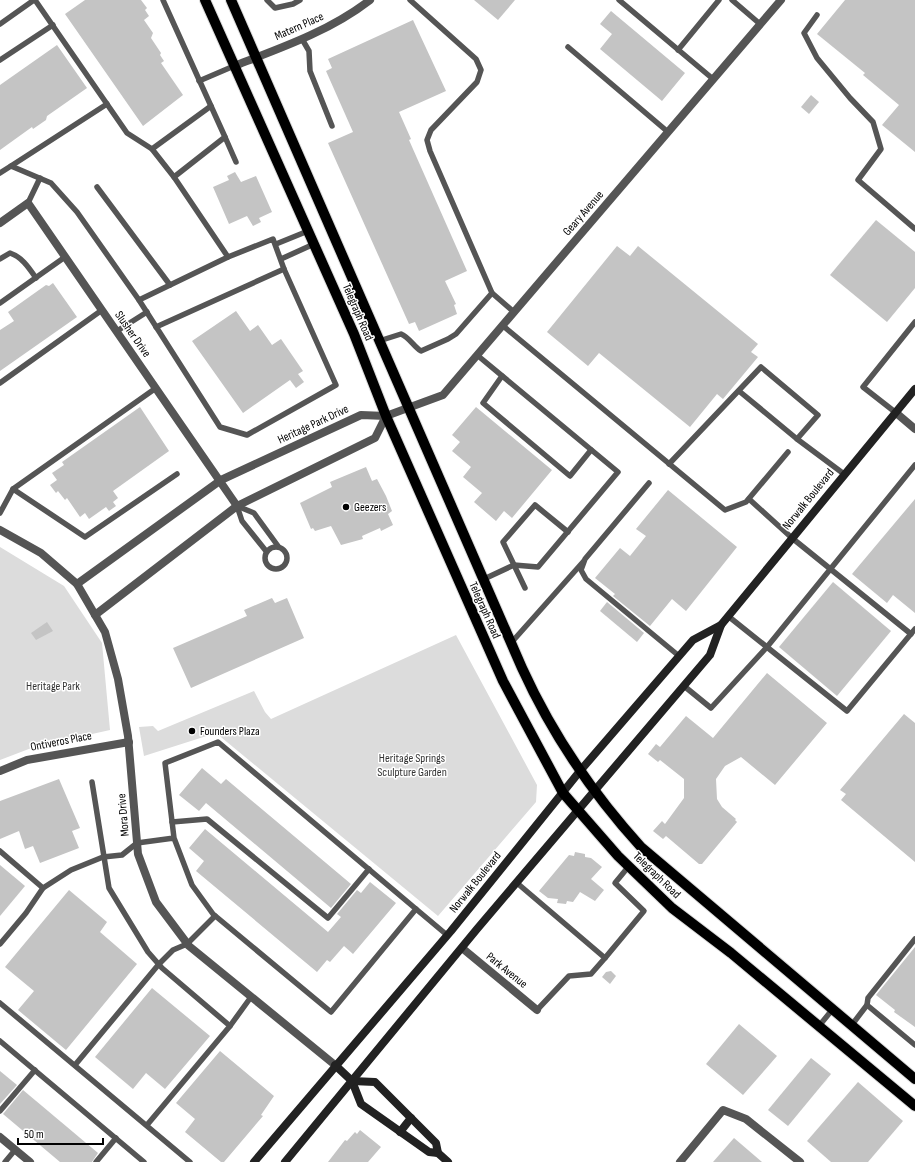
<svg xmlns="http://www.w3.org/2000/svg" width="915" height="1162" font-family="'Sofia Sans Condensed',sans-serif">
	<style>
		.green { fill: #dcdcdc }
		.building { fill: #c4c4c4 }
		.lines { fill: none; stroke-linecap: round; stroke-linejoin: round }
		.primary-casing { stroke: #dbdbdb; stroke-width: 12 }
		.lane { stroke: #555; stroke-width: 5.5 }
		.street { stroke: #555; stroke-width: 8 }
		.secondary { stroke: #222; stroke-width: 8 }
		.primary { stroke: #000; stroke-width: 10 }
		.poi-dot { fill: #000; stroke: #fff; stroke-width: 1.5 }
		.labels { text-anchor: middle; stroke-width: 3; stroke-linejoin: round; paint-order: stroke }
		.street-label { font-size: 12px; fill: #000; stroke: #fff }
		.poi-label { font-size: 12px; fill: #000; stroke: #fff; text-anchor: start }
		.park-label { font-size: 12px; fill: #333; stroke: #fff }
	</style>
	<rect width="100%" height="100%" fill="#fff"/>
	<g class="green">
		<path d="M0,547L64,586L102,643L110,730L34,747L0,760Z"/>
		<path d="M456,635L537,785L536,802L438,916L216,733L144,756L139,727L153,726L158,731L254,691L265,712L271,719Z"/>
	</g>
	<g class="building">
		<path d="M85,0H141L147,8L145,10L149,16L144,20L153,33L151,38L161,53L160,55L164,61L161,63L183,95L143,126L65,14Z"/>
		<path d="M474,0H515L498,20Z"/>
		<path d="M845,0H915V152L882,125L899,105L863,75L865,73L817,34Z"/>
		<path d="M611,11L685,73L662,101L600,49L612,34L600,24Z"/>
		<path d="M413,20L446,91L399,112L411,139L409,140L467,271L445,281L456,304L454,305L457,314L419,331L415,322L409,324L328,143L353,132L326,71L332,68L328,59Z"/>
		<path d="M57,45L87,88L47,116L46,120L33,129L32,127L0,150V85Z"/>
		<path d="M811,95L819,102L809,114L801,107Z"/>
		<path d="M235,172L241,182L256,176L272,212L259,218L261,222L253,226L247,216L229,224L213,187L229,180L227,176Z"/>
		<path d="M876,220L915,252V288L887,322L830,275Z"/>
		<path d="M617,246L630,256L638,246L758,344L751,352L758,357L723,399L717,394L690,427L599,353L588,366L547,332Z"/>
		<path d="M53,283L77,317L0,371V330L14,321L8,312L46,285L49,286Z"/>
		<path d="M236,311L250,331L258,325L272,345L281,339L303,371L298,374L304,382L296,388L290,380L243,413L192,341Z"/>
		<path d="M140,407L169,451L113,491L118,498L113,502L116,506L109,511L106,507L89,519L85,513L80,517L67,498L65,500L58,491L56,493L50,485L57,480L52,473L64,465L62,462Z"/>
		<path d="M476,407L552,470L512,518L504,511L496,521L474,502L482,493L463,477L471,467L452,451L460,442L452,435Z"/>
		<path d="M366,467L372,481L377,479L386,496L392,511L388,514L393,525L381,531L380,528L362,536L363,539L341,545L331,526L315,531L313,528L311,529L300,503L332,487L330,482Z"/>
		<path d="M668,490L737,547L686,611L672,599L650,626L613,596L615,594L595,578L620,548L630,556L646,536L636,529Z"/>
		<path d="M915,499V613L893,595L887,603L852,574Z"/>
		<path d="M833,582L891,631L837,696L779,647Z"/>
		<path d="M272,598L275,603L287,598L304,638L191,688L173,648L247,616L244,610Z"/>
		<path d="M607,602L644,633L637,642L600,611Z"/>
		<path d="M47,622L53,631L36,640L31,633Z"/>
		<path d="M767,673L827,723L775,785L741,757L725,766L716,779L717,799L722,807L736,819L735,820L737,822L702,864H699L666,836L663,839L653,831L662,821L665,824L684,798V779L660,760L658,762L648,754L656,744L660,747L686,716L713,738Z"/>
		<path d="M904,714L915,723V862L841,800L846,794L840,790Z"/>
		<path d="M202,768L221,784L226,779L351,884L331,908L206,803L199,811L179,795Z"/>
		<path d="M59,779L80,828L72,831L79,848L40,863L33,846L25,849L19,831L0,839V801Z"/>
		<path d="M205,829L328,932L341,917L337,914L357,890L361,893L370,882L396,903L353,954L344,946L330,962L327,960L317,972L196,871L204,861L189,848Z"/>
		<path d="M575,852L585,854V857L591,858L602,867L591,879L604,890L595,901L580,892L573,902L567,901L566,904L557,903L558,899L548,898L539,891L569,855L574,856Z"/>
		<path d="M0,865L25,886L0,916Z"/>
		<path d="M69,890L107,922L100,932L137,964L66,1050L18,1010L34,991L5,967Z"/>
		<path d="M915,947V1027L894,1012L895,1010L876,995Z"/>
		<path d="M611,971L616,976L610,984L602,977L606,972Z"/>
		<path d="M152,988L210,1036L165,1089L146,1073L133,1089L95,1057Z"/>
		<path d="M739,1024L777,1056L743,1095L706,1064Z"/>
		<path d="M220,1051L274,1096L261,1115L263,1116L224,1162H221L185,1132L195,1119L176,1103Z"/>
		<path d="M811,1058L831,1074L788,1126L768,1110Z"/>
		<path d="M0,1071L17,1085L0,1104Z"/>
		<path d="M858,1082L903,1121L868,1162H831L807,1141Z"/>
		<path d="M23,1090L98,1153L92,1162H60L3,1114Z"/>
		<path d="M360,1130L381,1147L368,1162H328L345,1140L347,1141L355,1132L357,1134Z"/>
		<path d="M734,1138L762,1162H713Z"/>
	</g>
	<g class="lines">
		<defs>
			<g id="primary">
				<path d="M205,0L354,334L386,416L503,681L563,793L618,856L672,908L731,953L915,1106"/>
				<path d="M231,0L522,668C552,734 592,793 641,847L915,1079"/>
			</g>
		</defs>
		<use href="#primary" class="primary-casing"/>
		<g class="lane">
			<path d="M35,0L127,133L152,149L174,177"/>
			<path d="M267,0L275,8L293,4L300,0"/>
			<path d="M410,0L476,59L481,70L477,82L431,130L427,140L430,151L492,293L514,312"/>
			<path d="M619,0L713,79"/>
			<path d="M732,0L760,24"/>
			<path d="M817,15L804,33L817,58L850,98L873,122L881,149L858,180L915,229"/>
			<path d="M0,24L34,0"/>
			<path d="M302,39L309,51L310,71L332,126"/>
			<path d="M568,47L668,132"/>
			<path d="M678,50L719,0"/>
			<path d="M0,60L53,25"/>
			<path d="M199,81L234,66"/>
			<path d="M225,137L236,162"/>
			<path d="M152,149L211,106"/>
			<path d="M11,166L107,104"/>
			<path d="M0,173L11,166L51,183L77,212L139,300L228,257L174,177L225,137L163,0"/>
			<path d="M97,187L170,285"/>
			<path d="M28,203L40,178"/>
			<path d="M276,244L308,231"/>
			<path d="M0,259L10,253C22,257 29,268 36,278"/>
			<path d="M281,259L314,244"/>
			<path d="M139,300L220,427L247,435L336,385L284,269L273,239L228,257"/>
			<path d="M0,303L65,257"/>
			<path d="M502,325L725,510L746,502L788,452"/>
			<path d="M156,327L284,269"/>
			<path d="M117,331L147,312"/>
			<path d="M379,341L401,334C410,338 413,346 421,351L448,339L456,334L492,293"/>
			<path d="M477,355L618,472L538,567L514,565L484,579"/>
			<path d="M502,376L483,403L570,476L591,450"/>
			<path d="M0,383L102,310"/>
			<path d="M156,388L13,489L85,537L177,474"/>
			<path d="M739,391L797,439"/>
			<path d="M895,412L863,387L915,322"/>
			<path d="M669,464L761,367L818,415L797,439L844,474"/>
			<path d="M649,483L585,559L581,570L586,579L679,656"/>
			<path d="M749,499L792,538L911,634"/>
			<path d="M237,506L254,513L278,546"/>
			<path d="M237,506L242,521L266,551"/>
			<path d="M0,513L13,489"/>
			<circle cx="276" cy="558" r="11"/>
			<path d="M525,588L503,542L535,505L568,532"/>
			<path d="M728,616L847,711L915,629"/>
			<path d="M511,643L583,562"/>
			<path d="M684,686L711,708L767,647L915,465"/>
			<path d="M92,782L109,888L148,952L162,968L230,1026L147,1125"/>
			<path d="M172,822L207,819L328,918L369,869"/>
			<path d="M0,851L43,888L71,870L103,857L122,855L137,843L174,838L192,885L213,914L331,1012L416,909L218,742L165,763L174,838"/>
			<path d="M517,883L605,958L591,974L569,976L537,1010"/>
			<path d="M416,909L447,935"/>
			<path d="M0,944L26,913L43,888"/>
			<path d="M605,958L644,911L615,883L629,866"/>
			<path d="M0,1003L190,1162"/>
			<path d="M867,1005L915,1045"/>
			<path d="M230,1026L251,997"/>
			<path d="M819,1026L832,1010"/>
			<path d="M851,1026L867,1005L868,998L915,939"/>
			<path d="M0,1041L144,1162"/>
			<path d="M75,1065L159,964L173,950L187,944L215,916"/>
			<path d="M0,1111L35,1070"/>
			<path d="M5,1162L15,1150"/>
			<path d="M96,1162L116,1138"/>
		</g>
		<g class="street">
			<path d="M234,66C281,48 330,31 370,0"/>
			<path d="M0,223L28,203L237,506"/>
			<path d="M895,412L915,429"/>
			<path d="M0,530L41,553L77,584L105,632L118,679L128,736L138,854L156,902L189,946L335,1065"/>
			<path d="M77,584L221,480L361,415L386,416L443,395L781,0"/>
			<path d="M95,615L237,506L375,438L386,416"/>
			<path d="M0,771L27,760L129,742"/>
			<path d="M462,948L537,1010"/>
			<path d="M0,1137L30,1162"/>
			<path d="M680,1162L723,1110L746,1119L800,1162"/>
		</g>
		<g class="secondary">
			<path d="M335,1065L352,1081L361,1104L429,1152L438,1153L448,1162"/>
			<path d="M352,1081L375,1082L436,1143L438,1153"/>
			<path d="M400,1132L411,1118"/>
			<path d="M254,1162L451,931L580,771L693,640L721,625"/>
			<path d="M285,1162L477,929L710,655L721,625L915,389"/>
		</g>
		<use href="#primary" class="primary"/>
	</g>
	<g class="poi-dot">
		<circle cx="346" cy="507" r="4"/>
		<circle cx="192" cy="731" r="4"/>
	</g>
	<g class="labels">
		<g class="street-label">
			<text transform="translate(299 26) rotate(-24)" y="4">Matern Place</text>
			<text transform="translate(583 213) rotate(-49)" y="4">Geary Avenue</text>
			<text transform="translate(358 312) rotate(67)" y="4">Telegraph Road</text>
			<text transform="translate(133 334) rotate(55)" y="4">Slusher Drive</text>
			<text transform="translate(313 424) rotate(-25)" y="4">Heritage Park Drive</text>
			<text transform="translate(808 499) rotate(-51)" y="4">Norwalk Boulevard</text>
			<text transform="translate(485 610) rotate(66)" y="4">Telegraph Road</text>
			<text transform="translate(61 741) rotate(-11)" y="4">Ontiveros Place</text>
			<text transform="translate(123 815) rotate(-95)" y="4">Mora Drive</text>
			<text transform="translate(657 875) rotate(44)" y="4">Telegraph Road</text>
			<text transform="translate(475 882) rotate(-51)" y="4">Norwalk Boulevard</text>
			<text transform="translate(507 970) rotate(39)" y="4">Park Avenue</text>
		</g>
		<g class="poi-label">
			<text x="354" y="511">Geezers</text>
			<text x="200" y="735">Founders Plaza</text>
		</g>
		<g class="park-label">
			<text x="53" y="690">Heritage Park</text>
			<text x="412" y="762">Heritage Springs<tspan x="412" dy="14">Sculpture Garden</tspan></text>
		</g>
	</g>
	<path d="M18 1138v6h85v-6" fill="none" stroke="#000000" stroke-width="2"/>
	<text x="24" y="1138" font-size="12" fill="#000000" stroke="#ffffff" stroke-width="3" paint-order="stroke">50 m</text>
</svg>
